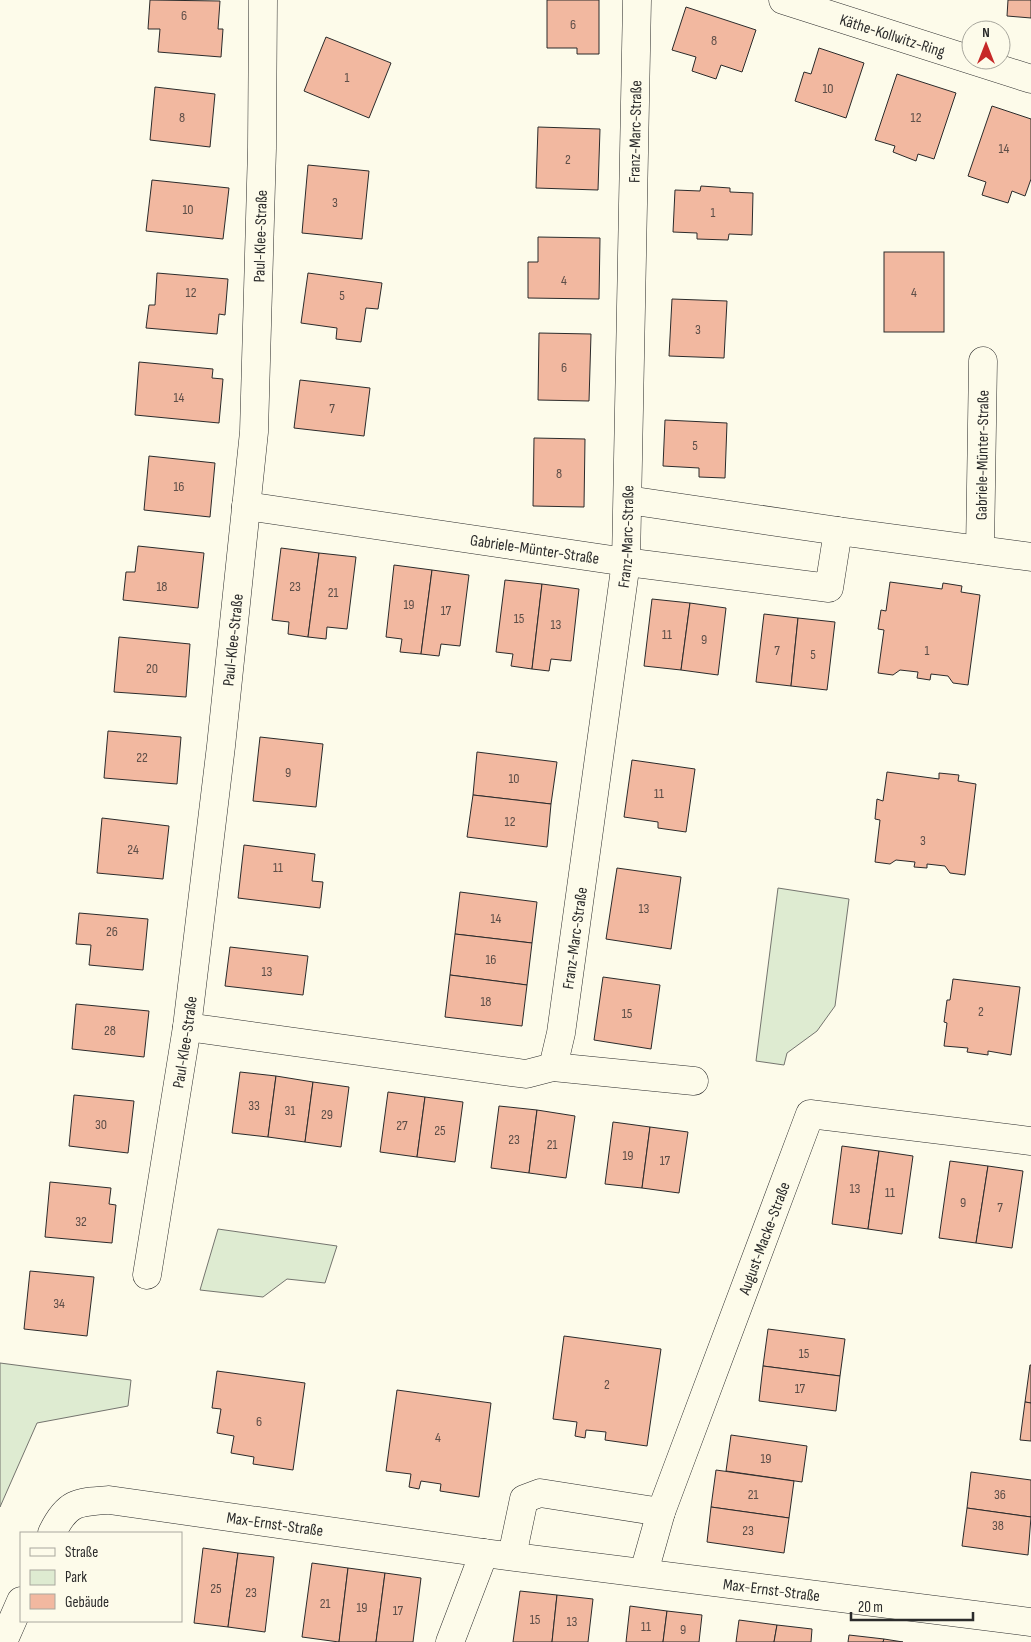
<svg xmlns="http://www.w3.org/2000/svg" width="1031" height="1642" font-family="'Sofia Sans Condensed',sans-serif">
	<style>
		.green { fill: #deebd1; stroke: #74746e }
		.building { fill: #f2b8a0; stroke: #2b2b2b }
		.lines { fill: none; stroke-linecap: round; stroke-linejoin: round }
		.minor-casing { stroke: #2b2b2b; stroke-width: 29 }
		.minor { stroke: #fdfbea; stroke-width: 28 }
		.labels { text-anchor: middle; stroke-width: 4; stroke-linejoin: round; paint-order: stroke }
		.number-label { font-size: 14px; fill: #5d4e48 }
		.street-label { font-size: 16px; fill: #2b2b2b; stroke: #fdfbea }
	</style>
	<rect width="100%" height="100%" fill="#fdfbea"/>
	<g class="green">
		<path d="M778,888L849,899L835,1006L817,1031L787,1053L784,1065L756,1061Z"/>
		<path d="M218,1229L337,1246L325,1283L287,1279L263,1297L200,1290Z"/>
		<path d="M0,1363L131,1380L128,1406L37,1423L0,1507Z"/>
	</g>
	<g class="building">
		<path d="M150,0L220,1L218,29H223L221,57L158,52L160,29H148Z"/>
		<path d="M547,0H599V54H577V48H547Z"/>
		<path d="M1008,0H1031V18L1007,16Z"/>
		<path d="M686,7L756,30L742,72L721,65L716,79L692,71L696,57L672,50Z"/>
		<path d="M326,37L391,63L369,118L304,91Z"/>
		<path d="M819,48L864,63L846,118L795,101L804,72L811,74Z"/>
		<path d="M897,74L956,93L934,159L918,154L916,161L893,152L895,146L875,140Z"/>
		<path d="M155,87L215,94L210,147L150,140Z"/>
		<path d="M992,106L1031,119V179L1025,196L1012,191L1008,203L982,195L986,182L968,176Z"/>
		<path d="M538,127L600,129L598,190L536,188Z"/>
		<path d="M308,165L369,171L362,239L302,233Z"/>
		<path d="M152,180L229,188L223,239L146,231Z"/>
		<path d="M701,186L730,188V192L753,193L752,235L729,234L728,240L697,239V233L673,232L675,190L700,191Z"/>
		<path d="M538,237L600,238L599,299L528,298V262H538Z"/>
		<rect x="884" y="252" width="60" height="80"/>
		<path d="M157,273L228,279L225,315L219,314L217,334L146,328L149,305H155Z"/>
		<path d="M308,273L382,283L378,309L366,308L361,342L336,339L337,328L301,323Z"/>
		<path d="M672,299L727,301L724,358L669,356Z"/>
		<path d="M539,333L591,334L589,401L538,400Z"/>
		<path d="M139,362L213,369L212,378L223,379L219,423L135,415Z"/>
		<path d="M300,380L370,388L364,436L294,428Z"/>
		<path d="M665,420L727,423L725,478L699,477V468L663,466Z"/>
		<path d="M534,438L585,439L584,507L533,506Z"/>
		<path d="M149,456L215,463L210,517L144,510Z"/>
		<path d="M138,546L204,553L198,608L123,600L126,572H135Z"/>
		<path d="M281,548L319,553L308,637L288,634L289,622L272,620Z"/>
		<path d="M319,553L356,557L347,629L327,627L326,639L308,637Z"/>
		<path d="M394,565L432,570L421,654L400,652L402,639L386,637Z"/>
		<path d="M432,570L469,575L460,646L441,644L439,656L421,654Z"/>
		<path d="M505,580L542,584L532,669L511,666L513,654L496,652Z"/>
		<path d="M890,582L942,589L943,583L962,586L961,592L980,595L968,685L953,683L948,676L931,674L930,680L917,678L918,672L900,670L893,675L878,673L884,630L878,629L881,610L886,611Z"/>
		<path d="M542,584L579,589L571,661L551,659L549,671L532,669Z"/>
		<path d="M652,599L690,603L681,670L644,666Z"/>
		<path d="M690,603L726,608L718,675L681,670Z"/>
		<path d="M764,614L798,618L791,686L756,682Z"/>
		<path d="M798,618L835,622L827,690L791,686Z"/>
		<path d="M119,637L190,644L186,697L114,692Z"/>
		<path d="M108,731L181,737L177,784L104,778Z"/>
		<path d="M260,737L323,744L316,807L253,801Z"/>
		<path d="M477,752L557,762L551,804L473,795Z"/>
		<path d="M632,760L695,769L686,832L658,828V822L624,817Z"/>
		<path d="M887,772L939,779V773L959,775L958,781L976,784L965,875L950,873L945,866L927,864V868L914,867L915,862L896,860L890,864L875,862L880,820L875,819L877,799L883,801Z"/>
		<path d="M473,795L551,804L547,847L467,837Z"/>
		<path d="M102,818L169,826L163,879L97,873Z"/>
		<path d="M244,845L315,854L312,881L323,882L320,908L238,898Z"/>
		<path d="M617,868L681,877L671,949L606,939Z"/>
		<path d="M460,892L537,902L532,943L455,934Z"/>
		<path d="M79,913L148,919L143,970L89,965L91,945L76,944Z"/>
		<path d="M455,934L532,943L527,985L450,975Z"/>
		<path d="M230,947L308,956L303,995L225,986Z"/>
		<path d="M450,975L527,985L522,1026L445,1017Z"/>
		<path d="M603,977L660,985L651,1049L594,1040Z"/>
		<path d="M953,979L1020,987L1011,1055L988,1051V1055L967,1052L968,1048L944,1046L947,1023L944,1022L947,1000H950Z"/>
		<path d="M76,1004L149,1011L144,1057L72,1049Z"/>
		<path d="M240,1072L276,1076L268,1137L232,1133Z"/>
		<path d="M276,1076L313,1082L305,1142L268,1137Z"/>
		<path d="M313,1082L349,1087L341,1147L305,1142Z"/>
		<path d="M388,1092L425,1097L417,1157L380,1152Z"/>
		<path d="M74,1095L134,1101L128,1153L69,1146Z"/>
		<path d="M425,1097L463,1102L455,1162L417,1157Z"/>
		<path d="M499,1106L537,1110L529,1173L491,1168Z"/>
		<path d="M537,1110L575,1116L566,1178L529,1173Z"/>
		<path d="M613,1122L650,1127L642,1188L605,1184Z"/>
		<path d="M650,1127L688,1132L679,1193L642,1188Z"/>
		<path d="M842,1146L879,1151L868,1229L832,1224Z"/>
		<path d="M879,1151L913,1156L902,1234L868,1229Z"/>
		<path d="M950,1161L988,1166L976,1243L939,1238Z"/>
		<path d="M988,1166L1023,1171L1012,1248L976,1243Z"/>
		<path d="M50,1182L111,1188L109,1204L116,1205L112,1243L45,1237Z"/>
		<path d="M30,1271L94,1277L87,1336L24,1329Z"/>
		<path d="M768,1329L845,1339L840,1376L763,1366Z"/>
		<path d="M564,1336L661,1349L647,1446L605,1440L606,1432L586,1430L585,1438L575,1436L577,1422L553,1419Z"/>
		<path d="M1030,1365H1031V1403L1025,1402Z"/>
		<path d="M763,1366L840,1376L836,1411L759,1401Z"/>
		<path d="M217,1371L305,1383L293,1470L253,1464L254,1457L231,1453L234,1436L217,1433L221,1409L212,1408Z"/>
		<path d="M397,1390L491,1403L479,1497L440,1491L441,1484L421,1481L419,1489L409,1487L411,1474L386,1471Z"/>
		<path d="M1025,1402L1031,1403V1441L1020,1440Z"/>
		<path d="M731,1435L807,1446L802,1482L726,1471Z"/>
		<path d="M716,1470L794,1481L789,1518L711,1507Z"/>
		<path d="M971,1472L1031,1480V1517L967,1508Z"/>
		<path d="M711,1507L789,1518L784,1553L707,1542Z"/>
		<path d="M967,1508L1031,1517L1028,1555L962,1546Z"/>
		<path d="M203,1548L238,1553L228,1627L194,1623Z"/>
		<path d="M238,1553L274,1557L265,1632L228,1627Z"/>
		<path d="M312,1563L348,1568L339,1642L302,1637Z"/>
		<path d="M348,1568L385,1573L376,1642H339Z"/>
		<path d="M385,1573L421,1578L413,1642H376Z"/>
		<path d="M520,1591L557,1595L552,1642H513Z"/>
		<path d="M557,1595L593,1599L588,1642H552Z"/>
		<path d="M630,1606L667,1611L663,1642H626Z"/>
		<path d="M667,1611L702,1615L699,1642H663Z"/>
		<path d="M739,1620L777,1625L774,1642H736Z"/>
		<path d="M777,1625L812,1629L811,1642H774Z"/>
		<path d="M849,1635L884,1639L883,1642H848Z"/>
		<path d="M884,1639L903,1642H883Z"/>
	</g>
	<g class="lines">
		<defs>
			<g id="minor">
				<path id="s1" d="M783,0L1031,79"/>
				<path d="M628,500L838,531"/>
				<path id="s2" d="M246,506L626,562L829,588L838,531L1031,557"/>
				<path id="s3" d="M980,550L983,361"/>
				<path id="s4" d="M187,1027L526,1074L553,1067L561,1033L626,562L637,0"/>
				<path d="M553,1067L694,1081"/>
				<path id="s5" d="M147,1275L187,1027L221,746L254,432L262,148L263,0"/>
				<path id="s6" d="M52,1533C67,1502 77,1502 109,1500L484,1553L1031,1622"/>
				<path d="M512,1556L524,1499L540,1493L661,1512"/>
				<path id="s7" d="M644,1572L661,1512L810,1114L1031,1141"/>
				<path d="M3,1642L21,1601"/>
				<path d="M450,1642L484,1553"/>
			</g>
		</defs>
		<use href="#minor" class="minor-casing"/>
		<use href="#minor" class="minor"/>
	</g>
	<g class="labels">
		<g class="number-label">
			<text x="184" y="20">6</text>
			<text x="573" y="29">6</text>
			<text x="714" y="45">8</text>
			<text x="347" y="82">1</text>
			<text x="828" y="93">10</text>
			<text x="182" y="122">8</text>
			<text x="916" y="122">12</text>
			<text x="1004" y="153">14</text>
			<text x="568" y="164">2</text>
			<text x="335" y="207">3</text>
			<text x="188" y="214">10</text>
			<text x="713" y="217">1</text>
			<text x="564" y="285">4</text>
			<text x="191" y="297">12</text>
			<text x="914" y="297">4</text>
			<text x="342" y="300">5</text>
			<text x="698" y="334">3</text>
			<text x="564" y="372">6</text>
			<text x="179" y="402">14</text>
			<text x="332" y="413">7</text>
			<text x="695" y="450">5</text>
			<text x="559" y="478">8</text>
			<text x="179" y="491">16</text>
			<text x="162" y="591">18</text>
			<text x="295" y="591">23</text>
			<text x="333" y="597">21</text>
			<text x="409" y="609">19</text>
			<text x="446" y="615">17</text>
			<text x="519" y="623">15</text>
			<text x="556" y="629">13</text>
			<text x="667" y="639">11</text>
			<text x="704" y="644">9</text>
			<text x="777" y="655">7</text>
			<text x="927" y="655">1</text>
			<text x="813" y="659">5</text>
			<text x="152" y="673">20</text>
			<text x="142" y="762">22</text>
			<text x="288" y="777">9</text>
			<text x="514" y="783">10</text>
			<text x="659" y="798">11</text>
			<text x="510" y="826">12</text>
			<text x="923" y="845">3</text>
			<text x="133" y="854">24</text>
			<text x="278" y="872">11</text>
			<text x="644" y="913">13</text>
			<text x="496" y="923">14</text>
			<text x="112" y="936">26</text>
			<text x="491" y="964">16</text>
			<text x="267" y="976">13</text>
			<text x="486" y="1006">18</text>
			<text x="981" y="1016">2</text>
			<text x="627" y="1018">15</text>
			<text x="110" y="1035">28</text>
			<text x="254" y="1110">33</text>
			<text x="290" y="1115">31</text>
			<text x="327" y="1119">29</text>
			<text x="101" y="1129">30</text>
			<text x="402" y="1130">27</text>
			<text x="440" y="1135">25</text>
			<text x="514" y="1144">23</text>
			<text x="552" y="1149">21</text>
			<text x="628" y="1160">19</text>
			<text x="665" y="1165">17</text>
			<text x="855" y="1193">13</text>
			<text x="890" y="1197">11</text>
			<text x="963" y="1207">9</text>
			<text x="1000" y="1212">7</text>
			<text x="81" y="1226">32</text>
			<text x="59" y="1308">34</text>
			<text x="804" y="1358">15</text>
			<text x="607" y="1389">2</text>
			<text x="800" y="1393">17</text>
			<text x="259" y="1426">6</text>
			<text x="438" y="1442">4</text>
			<text x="766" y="1463">19</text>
			<text x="753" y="1499">21</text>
			<text x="1000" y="1499">36</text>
			<text x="998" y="1530">38</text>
			<text x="748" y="1535">23</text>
			<text x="216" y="1593">25</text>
			<text x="251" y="1597">23</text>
			<text x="325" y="1608">21</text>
			<text x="362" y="1612">19</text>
			<text x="398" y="1615">17</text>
			<text x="535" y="1624">15</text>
			<text x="572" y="1626">13</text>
			<text x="646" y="1631">11</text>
			<text x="683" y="1634">9</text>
		</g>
		<g class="street-label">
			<text dy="6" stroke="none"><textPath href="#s1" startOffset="115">Käthe-Kollwitz-Ring</textPath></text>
			<text dy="6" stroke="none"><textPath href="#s4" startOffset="1311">Franz-Marc-Straße</textPath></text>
			<text dy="6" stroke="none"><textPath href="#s5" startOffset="1046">Paul-Klee-Straße</textPath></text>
			<text dy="6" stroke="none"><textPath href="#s3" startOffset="95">Gabriele-Münter-Straße</textPath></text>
			<text dy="6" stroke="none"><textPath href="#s4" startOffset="906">Franz-Marc-Straße</textPath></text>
			<text dy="6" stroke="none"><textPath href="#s2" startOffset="292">Gabriele-Münter-Straße</textPath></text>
			<text dy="6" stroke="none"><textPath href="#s5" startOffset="641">Paul-Klee-Straße</textPath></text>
			<text dy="6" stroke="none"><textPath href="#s4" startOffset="501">Franz-Marc-Straße</textPath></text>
			<text dy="6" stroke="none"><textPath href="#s5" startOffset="236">Paul-Klee-Straße</textPath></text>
			<text dy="6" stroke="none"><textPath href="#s7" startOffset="355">August-Macke-Straße</textPath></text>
			<text dy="6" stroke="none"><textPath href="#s6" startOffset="239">Max-Ernst-Straße</textPath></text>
			<text dy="6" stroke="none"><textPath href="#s6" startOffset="740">Max-Ernst-Straße</textPath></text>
		</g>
	</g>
	<rect x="20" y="1532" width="162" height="90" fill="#fdfbea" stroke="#a9a89e"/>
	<rect x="30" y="1548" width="25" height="8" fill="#fdfbea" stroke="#a9a89e"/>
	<text x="65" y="1557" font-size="15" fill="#2b2b2b">Straße</text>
	<rect x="30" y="1570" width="25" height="15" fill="#deebd1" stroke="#a9a89e"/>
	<text x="65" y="1582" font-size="15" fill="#2b2b2b">Park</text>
	<rect x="30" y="1594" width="25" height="15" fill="#f2b8a0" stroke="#a9a89e"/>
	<text x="65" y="1607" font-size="15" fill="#2b2b2b">Gebäude</text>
	<g transform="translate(986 45)"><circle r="24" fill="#fdfbea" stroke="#a9a89e"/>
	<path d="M0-4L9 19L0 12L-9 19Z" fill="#c62828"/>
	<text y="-8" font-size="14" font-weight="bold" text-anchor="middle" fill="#2b2b2b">N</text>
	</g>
	<path d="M851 1612v8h122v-8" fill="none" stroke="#2b2b2b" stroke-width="2.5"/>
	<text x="858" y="1612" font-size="15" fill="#2b2b2b" stroke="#fdfbea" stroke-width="4" paint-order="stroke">20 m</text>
</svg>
